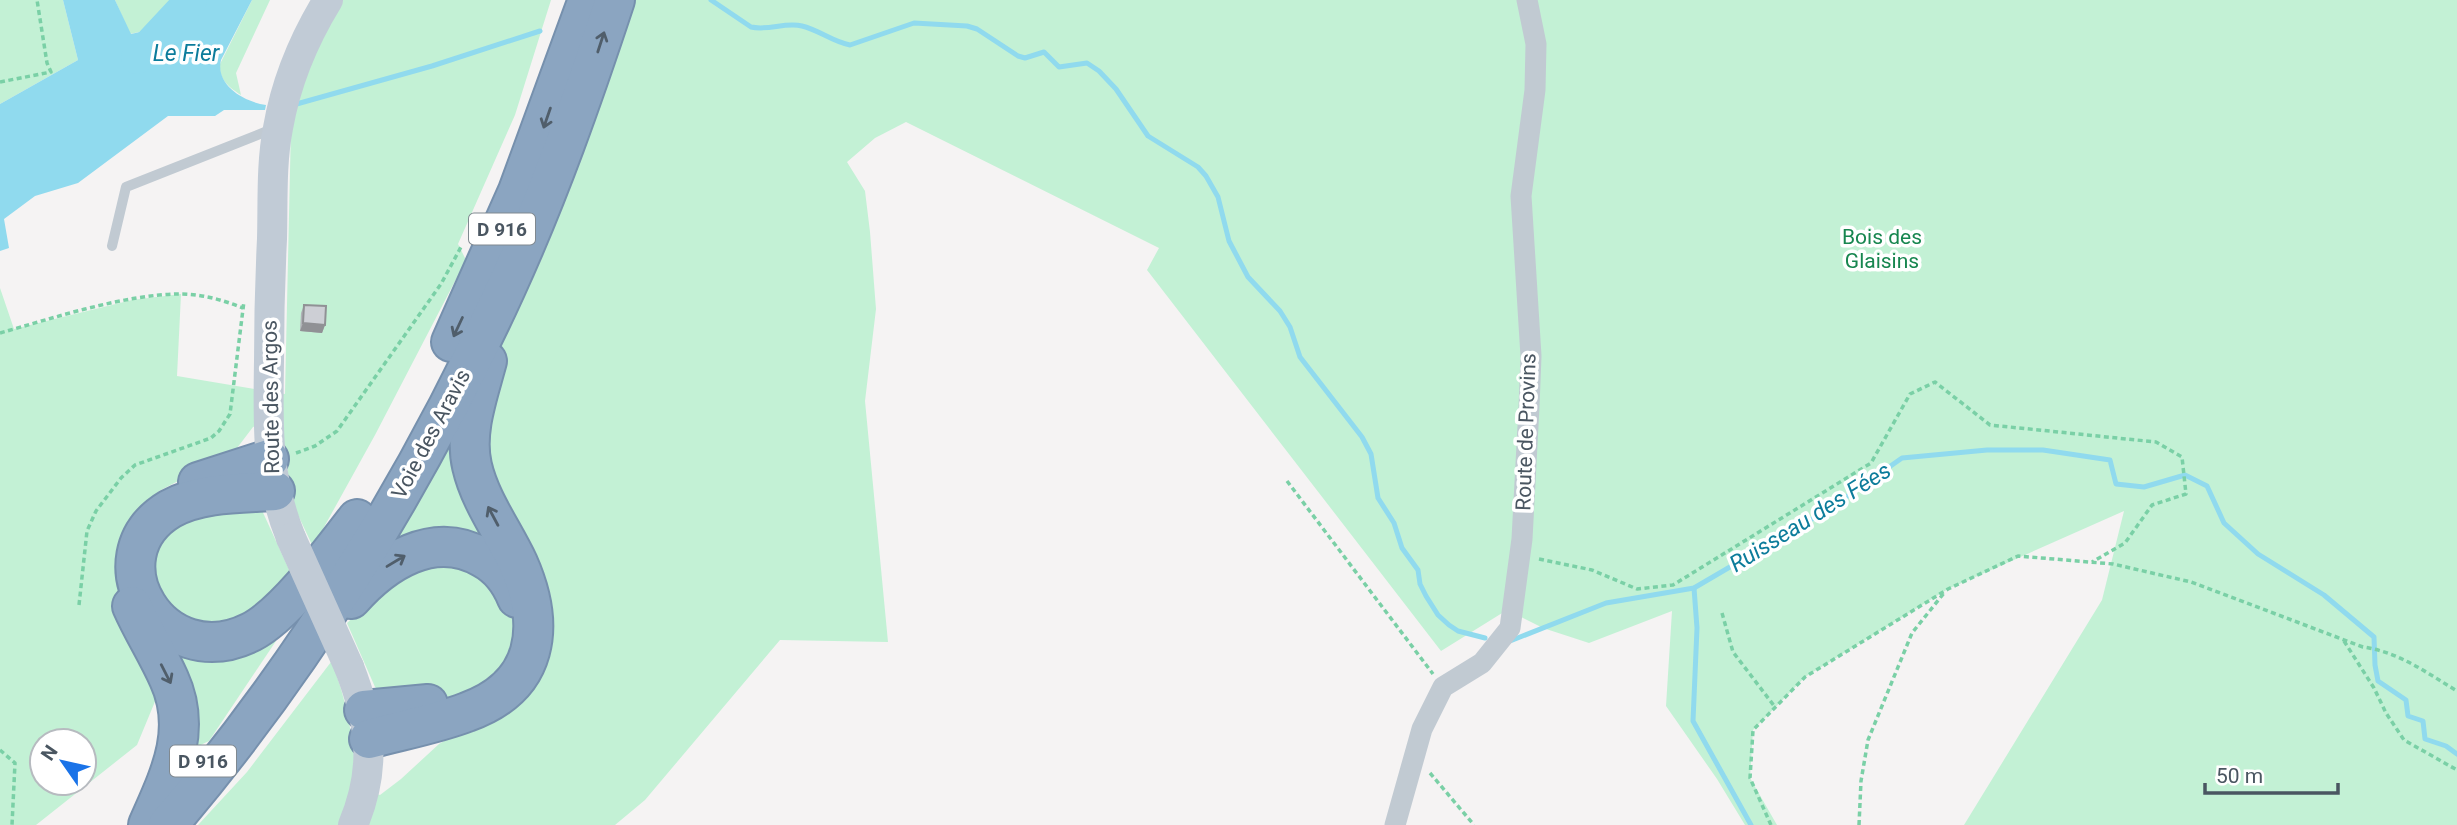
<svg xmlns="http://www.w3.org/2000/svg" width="2457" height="825" font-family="Roboto,sans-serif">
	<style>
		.green { fill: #c3f1d5; fill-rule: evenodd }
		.water { fill: #90daee }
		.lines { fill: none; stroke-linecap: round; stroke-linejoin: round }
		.stream { stroke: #90daee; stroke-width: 5 }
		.river { stroke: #90daee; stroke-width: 32 }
		.highway-casing { stroke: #7690ad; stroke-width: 42 }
		.path { stroke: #7ad0a6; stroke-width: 3.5; stroke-dasharray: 5 3.5; stroke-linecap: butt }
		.lane { stroke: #c1cad2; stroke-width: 10 }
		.street { stroke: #c1cad2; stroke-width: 21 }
		.secondary { stroke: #c1cbd6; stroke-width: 30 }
		.highway { stroke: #8ba5c1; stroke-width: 38 }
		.secondary-bridge { stroke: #c1cbd6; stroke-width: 30 }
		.wall { fill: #b0b2b7 }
		.shaded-wall { fill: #909195 }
		.building { fill: #cdcfd5; stroke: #909195; stroke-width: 2 }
		.oneway { stroke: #505e6b }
		.labels { text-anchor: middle; stroke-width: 7; stroke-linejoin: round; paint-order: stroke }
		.shield { fill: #fff; stroke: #808990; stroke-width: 2 }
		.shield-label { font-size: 19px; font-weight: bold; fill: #4a5661 }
		.park-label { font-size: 21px; fill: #17864f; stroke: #fff }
		.street-label { font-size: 21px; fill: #4a5661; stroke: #fff }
		.water-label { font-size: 23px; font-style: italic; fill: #0c7c9b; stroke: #fff }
	</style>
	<rect width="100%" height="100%" fill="#f5f3f3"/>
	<g class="green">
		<path d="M0,0H63L78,60L0,104Z"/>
		<path d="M115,0H194L170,25L130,34Z"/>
		<path d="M252,0H270L236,73L241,95C229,87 219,80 220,64Z"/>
		<path d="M343,0H551L515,115L458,244L466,260L375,435L313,547L292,502L280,417L253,427L234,452L159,491L139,513L120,543L118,579L161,687L137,745L36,825H0V288L14,329L132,300L181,294L177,376L285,394L291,126L303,71ZM42,741H84V783H42Z"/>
		<path d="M630,0H2457V825H1964L2102,600L2124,511L1948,589L1805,677L1753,730L1750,778L1777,825H1745L1717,779L1666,706L1672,611L1589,643L1543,628L1507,610L1441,651L1147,270L1159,248L906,122L875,138L847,162L865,191L870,232L876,309L865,401L888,642L780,640L645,800L615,825H198L247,772L331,662C346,694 356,750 356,786L380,795L401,779L439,744L505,705L534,672L523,554L477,430L504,332Z"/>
		<path d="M449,436L500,559L388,545Z"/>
		<path d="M260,506L297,587L278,607L179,632L145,556L171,514Z"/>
		<path d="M454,562L495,580L517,622L509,659L493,677L470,693L433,701L387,698L375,687L347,623L401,575Z"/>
		<path d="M163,635L273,636L276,641L209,741L192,749Z"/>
	</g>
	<path class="water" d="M63,0H115L131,34L170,25L194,0H252L221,60C215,85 244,102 266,105L265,110H224L215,116H168L78,183L35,196L4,219L9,248L0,251V104L78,60Z"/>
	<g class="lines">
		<g class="stream">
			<path d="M711,0L751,27C768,31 785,22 802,26C819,30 833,42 850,45L914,23L967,26L977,29L1018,56L1025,58L1044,52L1059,67L1087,63L1099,71L1116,89L1148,136L1198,167L1206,176L1218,197L1229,241L1248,277L1280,311L1290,327L1300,357L1362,437L1371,454L1378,498L1394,523L1402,548L1418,570L1420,584L1426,596L1438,615L1449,625L1458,631L1485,638"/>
			<path d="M293,105L432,66L540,31"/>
			<path d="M1694,588L1697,628L1693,721L1751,825"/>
			<path d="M1510,641L1606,603L1694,588L1829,509L1902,458L1987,450H2043L2110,460L2116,484L2144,487L2185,475L2207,486L2224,523L2258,554L2324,595L2374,637L2375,665L2378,681L2406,700L2408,716L2423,721L2425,739L2446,746L2457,754"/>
		</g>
		<path class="river" d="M137,58L191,0"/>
		<defs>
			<g id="highway">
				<path d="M451,342L518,191L586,5"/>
				<path d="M198,482L269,459"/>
				<path d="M275,491C241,493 200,492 170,509C90,557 162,677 251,632C285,615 333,550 357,519"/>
				<path d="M351,599C384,562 434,529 483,558C500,567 510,581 517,598"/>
				<path d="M132,606C143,631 158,654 169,679C193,731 169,777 148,825"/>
				<path d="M364,710L428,704"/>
				<path d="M369,739C402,730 436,724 467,712C539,686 546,626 518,563C503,531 480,501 472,466C464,432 478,395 487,361"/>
				<path d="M168,825C305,665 419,479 506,288C549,194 583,97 615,0"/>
			</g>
		</defs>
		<use href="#highway" class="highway-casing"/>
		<g class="path">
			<path d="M0,82L51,72L47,63L37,0"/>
			<path d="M0,333C53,318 126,294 180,294C202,294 223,300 243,308"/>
			<path d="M296,453L315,446L337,431L441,284L461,247"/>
			<path d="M1287,481L1433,674"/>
			<path d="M1539,559L1592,570L1637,589L1673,585L1871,463L1910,394L1935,382L1990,425L2156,442L2182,457L2186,494L2152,505L2125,543L2092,562"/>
			<path d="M79,605L87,531L96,511L121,478L135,465L211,438L219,431L230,414L244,301"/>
			<path d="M1722,613L1733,652L1775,707"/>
			<path d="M2344,641L2374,688L2386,713L2404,740L2457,770"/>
			<path d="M0,750L15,763L12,825"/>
			<path d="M1430,773L1474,825"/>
			<path d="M1771,825L1750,778L1753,730L1805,677L1948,589L2018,556L2113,564L2191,582L2363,647C2399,652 2427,673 2457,691"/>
			<path d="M1859,825L1861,781L1868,740L1912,633L1944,593"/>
		</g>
		<path class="lane" d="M112,246L126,187L275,128"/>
		<path class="street" d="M1395,825L1422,729L1443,687L1482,663L1510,628L1522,539L1529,407L1531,356L1521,196L1535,90L1536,44L1527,0"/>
		<g class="secondary">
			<path d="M291,538C266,476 268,426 269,361C269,320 270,279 272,239C273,202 271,164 278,128C286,82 304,39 328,0"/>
			<path d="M349,667C371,723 377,768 353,825"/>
		</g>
		<use href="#highway" class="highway"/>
		<path class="secondary-bridge" d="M291,538L349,667"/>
	</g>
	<path class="wall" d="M304,305L325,325L322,333L300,331L301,313Z"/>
	<path class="shaded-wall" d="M303,323L325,325L322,333L300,331Z"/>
	<path class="building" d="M304,305L326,306L325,325L303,323Z"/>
	<defs><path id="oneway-shaft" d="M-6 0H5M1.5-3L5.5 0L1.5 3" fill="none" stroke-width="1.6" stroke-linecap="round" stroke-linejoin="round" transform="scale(1.75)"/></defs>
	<g class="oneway">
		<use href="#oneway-shaft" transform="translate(601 42) rotate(-72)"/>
		<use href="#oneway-shaft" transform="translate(547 118) rotate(109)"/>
		<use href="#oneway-shaft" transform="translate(458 327) rotate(115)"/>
		<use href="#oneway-shaft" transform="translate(493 516) rotate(-118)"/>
		<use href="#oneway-shaft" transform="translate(396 561) rotate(-31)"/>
		<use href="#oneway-shaft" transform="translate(166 674) rotate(63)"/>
	</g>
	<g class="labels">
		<g class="shield">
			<rect x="469" y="213.5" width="66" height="31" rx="5"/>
			<rect x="170" y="745.5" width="66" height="31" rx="5"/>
		</g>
		<g class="shield-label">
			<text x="502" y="236">D 916</text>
			<text x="203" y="768">D 916</text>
		</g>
		<g class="park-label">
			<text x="1882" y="244">Bois des<tspan x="1882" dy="24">Glaisins</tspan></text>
		</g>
		<g class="street-label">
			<text transform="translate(271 397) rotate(-91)" y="7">Route des Argos</text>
			<text transform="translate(1526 432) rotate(-88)" y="7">Route de Provins</text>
			<text transform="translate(431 434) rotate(-62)" y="7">Voie des Aravis</text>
		</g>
		<g class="water-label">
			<text x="186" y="61">Le Fier</text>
			<text transform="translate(1810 517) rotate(-32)" y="8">Ruisseau des Fées</text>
		</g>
	</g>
	<g transform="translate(63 762) rotate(304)"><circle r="33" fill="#ffffff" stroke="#b7bbc0" stroke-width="2"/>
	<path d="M0-5L12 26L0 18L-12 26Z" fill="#1a73e8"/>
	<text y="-10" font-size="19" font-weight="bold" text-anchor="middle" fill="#4a5661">N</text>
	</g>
	<path d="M2205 783v10h133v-10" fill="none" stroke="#4a5661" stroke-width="3.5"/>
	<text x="2216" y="783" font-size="21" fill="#4a5661" stroke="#ffffff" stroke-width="5" paint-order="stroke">50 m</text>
</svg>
